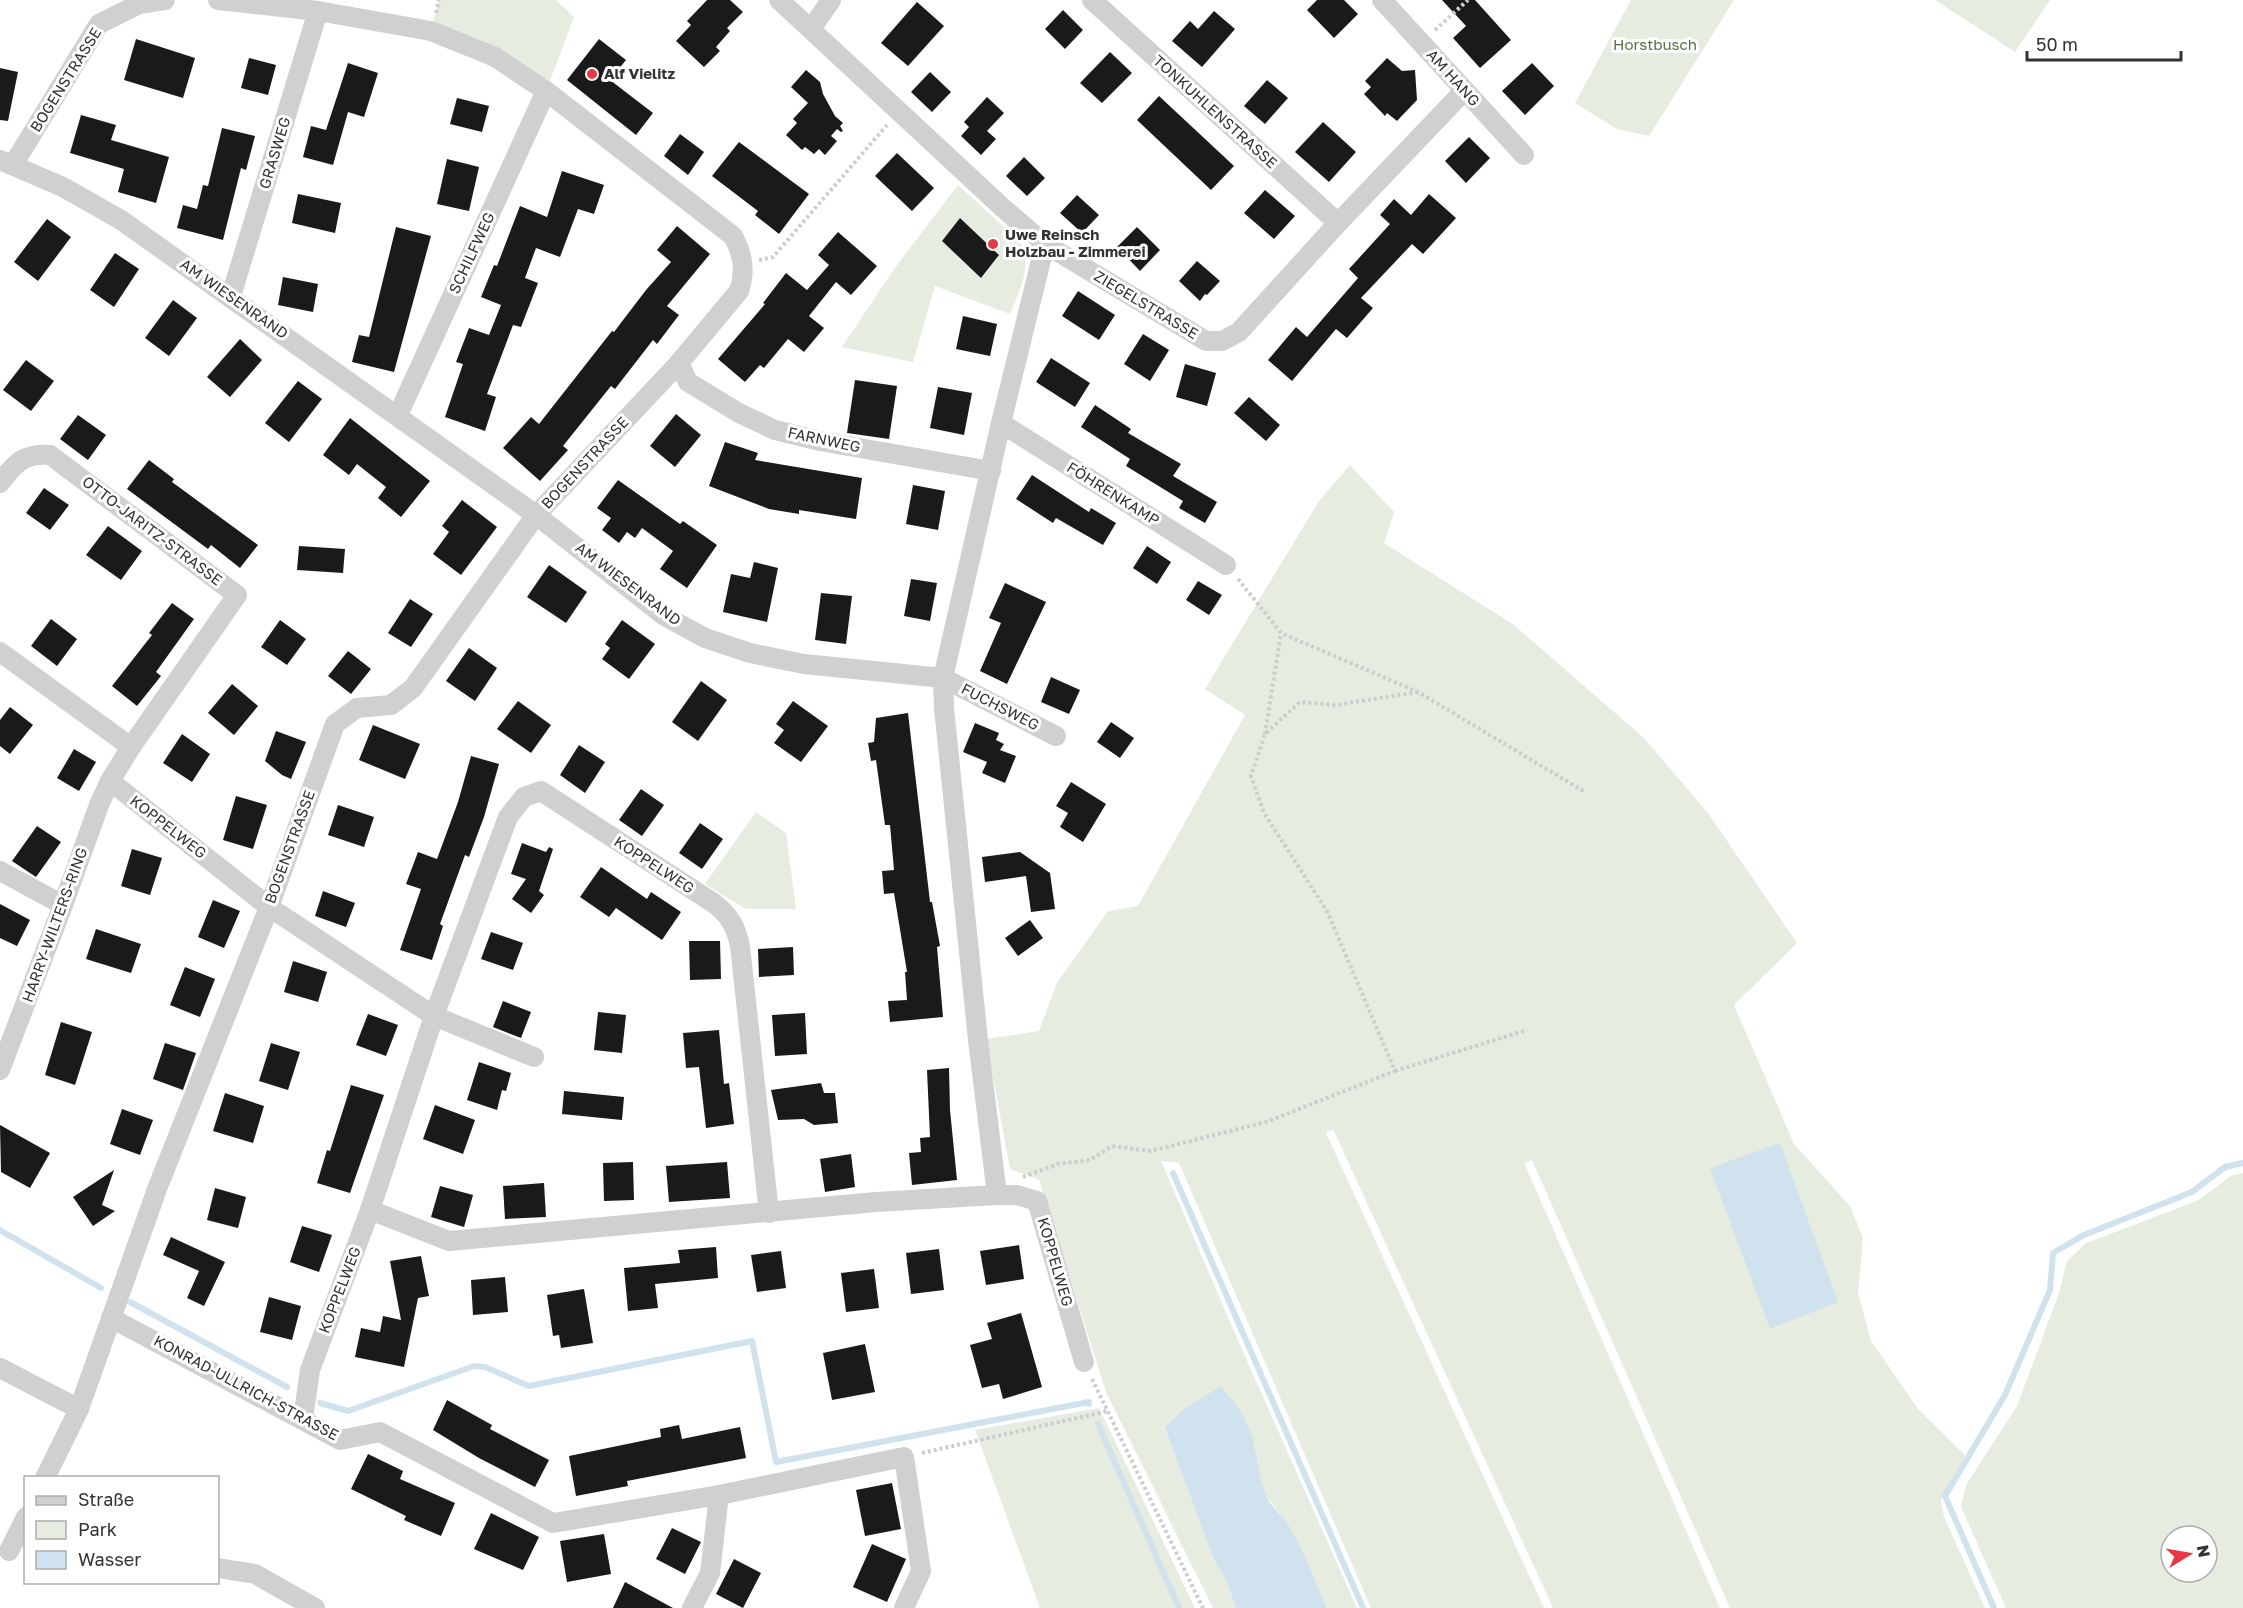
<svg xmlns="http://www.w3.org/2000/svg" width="2243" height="1608" font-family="'Golos Text',sans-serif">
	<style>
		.green { fill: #e6ecdf; fill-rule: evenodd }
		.water { fill: #cfe2ee }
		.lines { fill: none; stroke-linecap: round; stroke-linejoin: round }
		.stream { stroke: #cfe2ee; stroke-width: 6 }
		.building { fill: #1a1a1a }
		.path { stroke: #cdcdcd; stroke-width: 4; stroke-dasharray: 3 3; stroke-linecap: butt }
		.minor { stroke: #d0d0d0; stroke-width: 20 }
		.poi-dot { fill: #e63946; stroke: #fff; stroke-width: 2 }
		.labels { text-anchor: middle; stroke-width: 6; stroke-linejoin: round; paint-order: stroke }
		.park-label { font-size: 15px; fill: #56703f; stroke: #fff }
		.poi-label { font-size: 15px; font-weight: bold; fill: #333; stroke: #fff; text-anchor: start }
		.street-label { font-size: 15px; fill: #333; stroke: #fff }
	</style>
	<rect width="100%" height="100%" fill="#fff"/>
	<g class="green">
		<path d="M439,0H556L574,17L546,91L431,31Z"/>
		<path d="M1631,0H1734L1649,136L1617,129L1575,103Z"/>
		<path d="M1935,0H2050L2015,52Z"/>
		<path d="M958,185L1018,240C1035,263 1019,291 1010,314L935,286L913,362L842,347L894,269ZM960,218L999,255L982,278L942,241Z"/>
		<path d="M1350,465L1394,512L1384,543L1514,625L1644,738L1708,813L1797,943L1734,1005L1794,1144L1850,1206L1863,1238L1858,1293L1871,1341L1918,1409L1965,1455L1945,1496L1941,1499L1944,1517L1985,1608H1730L1532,1160L1524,1163L1720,1608H1553L1333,1129L1326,1133L1544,1608H1371L1179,1163L1161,1161L1239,1343L1357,1608H1327C1315,1579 1302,1550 1286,1523C1277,1507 1264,1497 1259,1479C1256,1468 1256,1457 1255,1446L1165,1428L1213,1558L1227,1582L1236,1608H1213L1106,1392L1039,1180L1010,1169L986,1039L1039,1031L1057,983L1108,911L1138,906L1245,715L1205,689L1319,501Z"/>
		<path d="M756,812L786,833L796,909H746L705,884Z"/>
		<path d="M2243,1173V1608H2006L1961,1507L1966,1485L2017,1406L2059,1293L2067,1261L2086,1243L2197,1201L2231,1176ZM2171,1536H2207V1572H2171Z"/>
		<path d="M1099,1408L1195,1608H1040L975,1430Z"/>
	</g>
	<g class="water">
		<path d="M1780,1143L1838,1302L1770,1329L1710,1168Z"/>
		<path d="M1220,1387C1237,1402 1249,1422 1254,1445C1259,1465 1259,1480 1268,1499C1272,1507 1280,1513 1285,1520C1303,1547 1314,1579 1327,1608H1236L1227,1582L1213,1558L1165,1428L1184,1409Z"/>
	</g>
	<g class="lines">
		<g class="stream">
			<path d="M1173,1173L1363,1608"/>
			<path d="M0,1230L101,1288"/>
			<path d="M130,1302L287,1387"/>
			<path d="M320,1403L348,1411L474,1366L485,1367L529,1386L752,1341L776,1462L1089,1402V1404"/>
			<path d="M1098,1424L1179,1608"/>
			<path d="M1994,1608L1945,1496L2005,1395L2050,1290L2053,1253L2084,1235L2192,1192L2225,1167L2243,1163"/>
		</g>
	</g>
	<g class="building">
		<path d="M707,0H730L743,12L727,28L730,31L716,47L720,51L704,67L676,41L691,25L687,21Z"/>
		<path d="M1317,0H1344L1358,14L1334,38L1307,10Z"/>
		<path d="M1442,0H1475L1511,40L1480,68L1453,38L1466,26Z"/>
		<path d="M917,2L944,26L908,66L881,43Z"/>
		<path d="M1063,10L1083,30L1065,49L1045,29Z"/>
		<path d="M1214,11L1235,29L1202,67L1172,41L1190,21L1198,29Z"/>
		<path d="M136,39L195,58L183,98L124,80Z"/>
		<path d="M599,39L626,60L610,80L653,113L636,135L567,80Z"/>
		<path d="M1110,52L1132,73L1102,103L1080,83Z"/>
		<path d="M249,58L276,65L268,95L241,88Z"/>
		<path d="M1387,58L1402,71L1415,70L1417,100L1397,121L1387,113L1385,116L1364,94L1371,87L1365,81Z"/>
		<path d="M348,63L378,73L364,117L348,112L333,165L303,157L311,126L326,130Z"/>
		<path d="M1532,63L1554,86L1525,115L1502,91Z"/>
		<path d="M0,68L18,72L8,121L0,120Z"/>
		<path d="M806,70L820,82L823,94L835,116L843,123L840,126L843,131L841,132L837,129L831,136L837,141L825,155L819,149L814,154L805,147L802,150L786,135L797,123L793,119L808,103L791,87Z"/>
		<path d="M930,72L951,92L932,112L911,92Z"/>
		<path d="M1267,80L1288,98L1265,124L1244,106Z"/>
		<path d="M1159,96L1234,166L1211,190L1137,120Z"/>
		<path d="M987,97L1004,113L987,131L996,139L981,155L961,136L969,127L964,122Z"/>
		<path d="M457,98L489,106L482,132L450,124Z"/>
		<path d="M81,115L116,125L111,140L169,157L156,203L118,192L124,169L70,153Z"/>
		<path d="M1323,122L1356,152L1329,182L1295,152Z"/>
		<path d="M222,128L255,136L246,170L241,168L223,240L177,228L183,205L197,209L203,185L208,186Z"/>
		<path d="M680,134L704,152L688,175L664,156Z"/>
		<path d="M1469,137L1490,158L1466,183L1445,161Z"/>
		<path d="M739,142L809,194L779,234L755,215L758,211L712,176Z"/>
		<path d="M897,153L934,188L912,211L875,176Z"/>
		<path d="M1024,157L1045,178L1027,196L1006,176Z"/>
		<path d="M447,159L479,167L469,211L437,204Z"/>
		<path d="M562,171L604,185L594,214L578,209L560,257L536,248L525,278L538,283L521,327L513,325L487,394L496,397L485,431L445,417L463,364L456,362L469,328L489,335L501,305L481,297L494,265L497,266L520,206L547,217Z"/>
		<path d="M1265,190L1295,216L1274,239L1244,213Z"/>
		<path d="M298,194L341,203L335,233L292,223Z"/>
		<path d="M1429,194L1456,218L1423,254L1412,244L1361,298L1373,308L1347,338L1336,329L1292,381L1268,360L1296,327L1307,337L1358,278L1349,269L1390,224L1380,215L1394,199L1411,215Z"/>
		<path d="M1077,195L1099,215L1082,233L1060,213Z"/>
		<path d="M960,218L999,255L981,278L942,241Z"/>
		<path d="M47,219L71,237L38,281L14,262Z"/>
		<path d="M677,226L710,254L667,306L679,315L657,344L653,340L615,389L611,386L563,446L568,450L540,481L503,448L531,417L539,424L612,331L614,332L646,290L671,262L657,250Z"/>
		<path d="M396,227L431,236L394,372L352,362L359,335L369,337Z"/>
		<path d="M1137,227L1160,250L1140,271L1117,247Z"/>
		<path d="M838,232L877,266L851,295L836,282L809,316L824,328L804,352L788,339L764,368L760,365L745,382L718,359L765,304L763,303L786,273L807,290L829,265L818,255Z"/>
		<path d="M115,253L139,269L114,307L90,290Z"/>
		<path d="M1197,261L1220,281L1207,295L1205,294L1200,301L1179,281Z"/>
		<path d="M283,277L318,284L313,312L278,305Z"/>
		<path d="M1078,291L1115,315L1099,340L1062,316Z"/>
		<path d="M173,300L197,318L169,356L145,338Z"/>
		<path d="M963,316L997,324L990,356L956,349Z"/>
		<path d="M1143,334L1169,350L1150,381L1124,364Z"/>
		<path d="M240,339L262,360L230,397L207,377Z"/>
		<path d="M1051,358L1090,383L1075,407L1036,382Z"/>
		<path d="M26,360L54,381L31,411L3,390Z"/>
		<path d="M1185,364L1216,373L1207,406L1176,397Z"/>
		<path d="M855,380L897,386L889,439L847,433Z"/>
		<path d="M298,381L322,399L289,442L265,423Z"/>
		<path d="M938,387L972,393L964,435L930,428Z"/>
		<path d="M1249,397L1280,425L1266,441L1234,413Z"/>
		<path d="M1095,405L1131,429L1128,433L1181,464L1173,476L1217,502L1205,523L1179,508L1183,501L1126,466L1130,459L1081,427Z"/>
		<path d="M676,414L701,435L675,467L650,446Z"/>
		<path d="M78,415L106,435L88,460L60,439Z"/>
		<path d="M350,418L430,481L401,517L378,498L386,487L357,464L349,475L323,455Z"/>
		<path d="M725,442L758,453L755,460L862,478L856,519L799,510V514L769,509L709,486Z"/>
		<path d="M149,460L174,479L172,482L258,545L240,568L211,545L208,549L127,489Z"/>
		<path d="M1032,475L1089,512L1091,508L1116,523L1103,545L1056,518L1053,523L1016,499Z"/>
		<path d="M618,480L680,524L683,521L717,545L687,588L660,569L673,551L642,528L635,538L627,532L619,543L602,530L611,518L597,508Z"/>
		<path d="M913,485L945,491L938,530L906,524Z"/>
		<path d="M44,488L69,505L50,530L26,513Z"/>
		<path d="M462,500L497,527L461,575L433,554L449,532L442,526Z"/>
		<path d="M108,526L142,551L121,580L86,555Z"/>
		<path d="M299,546L345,549L343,573L297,570Z"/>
		<path d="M1147,546L1171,562L1157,584L1133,568Z"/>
		<path d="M754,562L778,568L767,622L723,612L731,574L750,578Z"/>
		<path d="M549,565L587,592L566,623L527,597Z"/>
		<path d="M911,579L937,583L930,621L904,616Z"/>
		<path d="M1198,581L1222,595L1209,615L1186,600Z"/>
		<path d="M1005,583L1046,602L1007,684L980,671L1001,623L989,618Z"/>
		<path d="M821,593L852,596L846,644L815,640Z"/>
		<path d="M410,599L433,614L411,647L388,633Z"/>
		<path d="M172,603L194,619L156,672L161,676L137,706L112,686L152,635L149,633Z"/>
		<path d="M51,619L77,639L57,666L31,646Z"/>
		<path d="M280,620L306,639L287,665L261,647Z"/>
		<path d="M622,620L655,644L629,679L602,659L610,648L605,644Z"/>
		<path d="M469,648L497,668L475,701L446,681Z"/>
		<path d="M348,651L371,669L351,694L328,676Z"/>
		<path d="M1051,677L1080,690L1069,714L1041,702Z"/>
		<path d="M701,681L727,700L698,741L672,722Z"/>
		<path d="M232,684L258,706L234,735L208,713Z"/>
		<path d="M518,701L551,725L531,753L497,729Z"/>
		<path d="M793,701L828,726L801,762L774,743L784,730L776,724Z"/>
		<path d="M10,707L33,725L10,754L0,746V720Z"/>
		<path d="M908,713L930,902H932L940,946L937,947L943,1017L890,1022L888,1001L907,1000L905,972H907L894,893L884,894L882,871L894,870L890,825H885L876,760L871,761L868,743L874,742L876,718Z"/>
		<path d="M1111,722L1134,738L1120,758L1097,742Z"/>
		<path d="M975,723L999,733L996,740L1004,744L1000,750L1016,756L1005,783L982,773L987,762L963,752Z"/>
		<path d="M373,725L420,744L405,779L359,760Z"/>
		<path d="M276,731L306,742L291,779L282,775L265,761Z"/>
		<path d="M182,734L210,754L192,782L163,763Z"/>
		<path d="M579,745L605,762L585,793L560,775Z"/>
		<path d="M74,749L96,762L79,791L57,778Z"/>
		<path d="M471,756L499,764L484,817L469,857L465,855L440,924L443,926L432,960L400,950L421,889L406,884L418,852L437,859L458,802Z"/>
		<path d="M1071,782L1106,804L1083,842L1060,827L1068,813L1056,806Z"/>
		<path d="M641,789L664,805L642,836L619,820Z"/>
		<path d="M236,796L267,805L253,849L223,840Z"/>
		<path d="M338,805L374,817L364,847L328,835Z"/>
		<path d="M700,823L723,839L702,869L679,853Z"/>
		<path d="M37,826L61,842L36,877L12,861Z"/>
		<path d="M522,843L546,852L549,847L553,849L539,891L544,895L531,913L512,899L526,879L511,874Z"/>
		<path d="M132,849L162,858L150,895L121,886Z"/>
		<path d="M1020,852L1050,873L1055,909L1031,912L1026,876L985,882L982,857Z"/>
		<path d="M601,867L647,899L651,892L681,912L662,940L616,908L609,917L580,897Z"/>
		<path d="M323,891L355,903L346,927L315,916Z"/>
		<path d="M213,900L240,911L224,948L198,937Z"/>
		<path d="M0,904L30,920L17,946L0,938Z"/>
		<path d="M1030,920L1043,938L1018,956L1005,938Z"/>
		<path d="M96,929L141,944L131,973L86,959Z"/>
		<path d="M491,932L523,943L513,970L481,959Z"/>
		<path d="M689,941H720L721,979L690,980Z"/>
		<path d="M793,947L794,975L759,977L758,949Z"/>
		<path d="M293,961L327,972L318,1002L284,992Z"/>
		<path d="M185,967L215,979L200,1017L170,1005Z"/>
		<path d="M503,1001L531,1012L521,1038L493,1027Z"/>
		<path d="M598,1012L626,1015L622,1053L594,1050Z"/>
		<path d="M805,1013L807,1054L775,1056L772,1015Z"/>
		<path d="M368,1014L398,1025L386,1056L356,1045Z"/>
		<path d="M61,1022L92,1032L75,1085L45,1075Z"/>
		<path d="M719,1030L724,1084L729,1083L734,1124L706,1128L699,1067L686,1068L683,1033Z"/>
		<path d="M165,1043L196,1053L183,1090L153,1079Z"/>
		<path d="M271,1043L300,1052L288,1090L259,1081Z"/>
		<path d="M479,1062L511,1073L506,1091L502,1090L497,1110L467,1100Z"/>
		<path d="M949,1068L950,1110L957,1180L912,1185L909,1153L921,1152L920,1138L930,1137L927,1070Z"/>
		<path d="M821,1083L824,1093H835L838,1123L814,1125L804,1119L778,1120L771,1090Z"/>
		<path d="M351,1085L384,1095L350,1193L317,1183L327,1150L330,1151Z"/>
		<path d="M564,1091L624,1097L622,1120L562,1114Z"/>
		<path d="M225,1093L264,1106L253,1143L213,1131Z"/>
		<path d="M435,1105L475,1120L463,1154L423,1139Z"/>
		<path d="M122,1109L153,1120L140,1155L110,1144Z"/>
		<path d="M0,1125L50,1153L30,1188L1,1172Z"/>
		<path d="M851,1154L855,1187L825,1192L820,1159Z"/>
		<path d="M633,1162L634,1200L604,1201L603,1163Z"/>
		<path d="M727,1162L730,1198L669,1202L666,1166Z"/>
		<path d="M114,1170L102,1205L115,1211L93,1226L73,1197Z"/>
		<path d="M544,1183L546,1217L505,1219L503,1186Z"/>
		<path d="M440,1186L473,1195L464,1227L431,1217Z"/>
		<path d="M215,1188L246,1197L238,1228L207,1220Z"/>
		<path d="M302,1226L332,1235L319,1272L290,1262Z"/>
		<path d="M171,1237L225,1262L204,1306L187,1298L199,1271L163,1255Z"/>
		<path d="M1019,1245L1024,1279L986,1285L980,1251Z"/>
		<path d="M716,1247L718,1278L655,1284L658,1308L628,1311L624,1268L680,1263L678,1250Z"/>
		<path d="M939,1249L944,1290L911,1294L906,1253Z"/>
		<path d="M781,1251L786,1288L757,1292L751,1255Z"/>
		<path d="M421,1256L429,1296L418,1298L404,1367L355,1357L361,1328L380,1332L383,1316L401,1320L390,1261Z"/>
		<path d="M874,1269L879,1308L846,1312L841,1273Z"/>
		<path d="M505,1277L508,1312L473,1315L471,1280Z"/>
		<path d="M584,1289L593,1343L561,1348L559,1335L553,1336L547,1295Z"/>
		<path d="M269,1297L301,1306L292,1340L260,1332Z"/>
		<path d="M1021,1313L1042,1387L1003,1399L999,1384L982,1388L970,1345L992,1339L987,1323Z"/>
		<path d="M865,1344L875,1392L832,1400L823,1353Z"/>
		<path d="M447,1400L492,1425L490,1429L549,1460L535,1487L479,1458L433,1430Z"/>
		<path d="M679,1425L682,1439L740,1427L746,1458L627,1481L628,1486L576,1496L569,1456L661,1437L660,1429Z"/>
		<path d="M368,1454L403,1471L400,1479L455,1503L441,1536L404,1520L406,1516L351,1489Z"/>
		<path d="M892,1483L901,1529L865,1536L856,1490Z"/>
		<path d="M491,1513L539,1537L523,1570L474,1549Z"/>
		<path d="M672,1528L701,1542L685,1574L656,1559Z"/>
		<path d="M604,1534L611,1574L567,1582L560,1541Z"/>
		<path d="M872,1544L906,1559L887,1602L853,1587Z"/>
		<path d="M734,1559L761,1573L743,1608L716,1594Z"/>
		<path d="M625,1582L673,1608H613Z"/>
	</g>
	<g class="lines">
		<g class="path">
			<path d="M436,13L439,0"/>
			<path d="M1435,30L1468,0"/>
			<path d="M759,260L773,257L887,125"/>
			<path d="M1238,579L1281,633L1418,692L1585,792"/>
			<path d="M1265,734L1281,633"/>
			<path d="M1395,1071L1527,1030"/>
			<path d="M1023,1177L1058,1164L1090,1160L1112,1146L1151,1151L1266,1122L1395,1071L1327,911L1264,813L1251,776L1265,734L1300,702L1336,705L1418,692"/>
			<path d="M1092,1379L1203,1608"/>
			<path d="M922,1453L1108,1411"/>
		</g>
		<g class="minor">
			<path d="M779,0L1003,208L1045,244L1206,341H1222L1239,332L1338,223L1464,91"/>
			<path d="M1092,0L1338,223"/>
			<path d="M1382,0L1524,155"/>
			<path d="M811,29L831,0"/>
			<path d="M0,160L63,187L121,220L536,515L663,615L705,638L750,653L804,664L943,678L1001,423L1045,244"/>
			<path d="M13,165L99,24L139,4L165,0"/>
			<path d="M231,296L318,11"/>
			<path d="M679,363L688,382L739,413L775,430L820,441L991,471"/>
			<path d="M398,415L546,91"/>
			<path d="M1001,423L1226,565"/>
			<path d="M0,483C15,463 24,453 50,455L237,595L131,747L110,781L99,805L63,905L0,1070"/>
			<path d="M0,652L131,747"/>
			<path d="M110,781L269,907L434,1016L534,1057"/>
			<path d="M0,871L63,905"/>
			<path d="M997,1195H1017L1037,1201L1084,1362"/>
			<path d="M769,1213L740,946C736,927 730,916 715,904L541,791L524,797L508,817L434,1016L370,1210L449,1241L876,1202L997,1195L978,1040L944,708L943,678L1056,736"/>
			<path d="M111,1318L340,1440L380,1432L553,1523L719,1495L904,1457L921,1571L904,1608"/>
			<path d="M0,1368L79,1409"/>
			<path d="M303,1419L310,1370L370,1210"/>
			<path d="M45,1478L79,1409L157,1189L269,907L335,724L357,708L391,705L413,688L536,515L679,363L739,291C746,271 743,254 733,236L546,91L495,57L431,31L318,11L218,0"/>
			<path d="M9,1551L26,1517"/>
			<path d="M218,1568L255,1574L315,1608"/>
			<path d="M692,1608L710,1573L719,1495"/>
		</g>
	</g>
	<g class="poi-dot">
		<circle cx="592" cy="74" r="6"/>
		<circle cx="993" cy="244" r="6"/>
	</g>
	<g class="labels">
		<g class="park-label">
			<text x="1655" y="50">Horstbusch</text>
		</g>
		<g class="poi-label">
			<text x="604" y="79">Alf Vielitz</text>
			<text x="1005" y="240">Uwe Reinsch<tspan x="1005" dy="17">Holzbau - Zimmerei</tspan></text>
		</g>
		<g class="street-label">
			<text transform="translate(1453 78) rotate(48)" y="5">AM HANG</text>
			<text transform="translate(66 80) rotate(-58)" y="5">BOGENSTRASSE</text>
			<text transform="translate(1215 112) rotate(42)" y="5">TONKUHLENSTRASSE</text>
			<text transform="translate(275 153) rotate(-73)" y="5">GRASWEG</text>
			<text transform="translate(472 253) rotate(-65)" y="5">SCHILFWEG</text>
			<text transform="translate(234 299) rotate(35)" y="5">AM WIESENRAND</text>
			<text transform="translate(1146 305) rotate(31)" y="5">ZIEGELSTRASSE</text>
			<text transform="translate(824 440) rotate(12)" y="5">FARNWEG</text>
			<text transform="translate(585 463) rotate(-47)" y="5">BOGENSTRASSE</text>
			<text transform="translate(1113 494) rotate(32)" y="5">FÖHRENKAMP</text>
			<text transform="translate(152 531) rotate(37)" y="5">OTTO-JARITZ-STRASSE</text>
			<text transform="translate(628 584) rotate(37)" y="5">AM WIESENRAND</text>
			<text transform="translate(1000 707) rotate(27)" y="5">FUCHSWEG</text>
			<text transform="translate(168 827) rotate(38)" y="5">KOPPELWEG</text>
			<text transform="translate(290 847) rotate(-70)" y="5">BOGENSTRASSE</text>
			<text transform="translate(654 865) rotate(33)" y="5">KOPPELWEG</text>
			<text transform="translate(55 925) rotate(-70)" y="5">HARRY-WILTERS-RING</text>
			<text transform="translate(1055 1262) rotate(74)" y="5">KOPPELWEG</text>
			<text transform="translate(340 1290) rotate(-69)" y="5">KOPPELWEG</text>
			<text transform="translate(246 1388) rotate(28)" y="5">KONRAD-ULLRICH-STRASSE</text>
		</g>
	</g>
	<rect x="24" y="1476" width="195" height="108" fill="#ffffff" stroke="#adadad" stroke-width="1.5"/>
	<rect x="36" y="1496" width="30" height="9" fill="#d0d0d0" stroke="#adadad" stroke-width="1.5"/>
	<text x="78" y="1506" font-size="18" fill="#333333">Straße</text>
	<rect x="36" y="1521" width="30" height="18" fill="#e6ecdf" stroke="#adadad" stroke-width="1.5"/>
	<text x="78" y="1536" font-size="18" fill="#333333">Park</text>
	<rect x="36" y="1551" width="30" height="18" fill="#cfe2ee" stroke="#adadad" stroke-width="1.5"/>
	<text x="78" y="1566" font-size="18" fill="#333333">Wasser</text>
	<g transform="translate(2189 1554) rotate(79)"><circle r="28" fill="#ffffff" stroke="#adadad" stroke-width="1.5"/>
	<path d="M0-4.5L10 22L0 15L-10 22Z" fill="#e63946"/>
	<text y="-9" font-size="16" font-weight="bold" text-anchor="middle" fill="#333333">N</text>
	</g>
	<path d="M2027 51v9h154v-9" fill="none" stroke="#333333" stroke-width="3"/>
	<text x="2036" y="51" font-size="18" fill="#333333" stroke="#ffffff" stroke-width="4.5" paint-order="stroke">50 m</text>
</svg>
